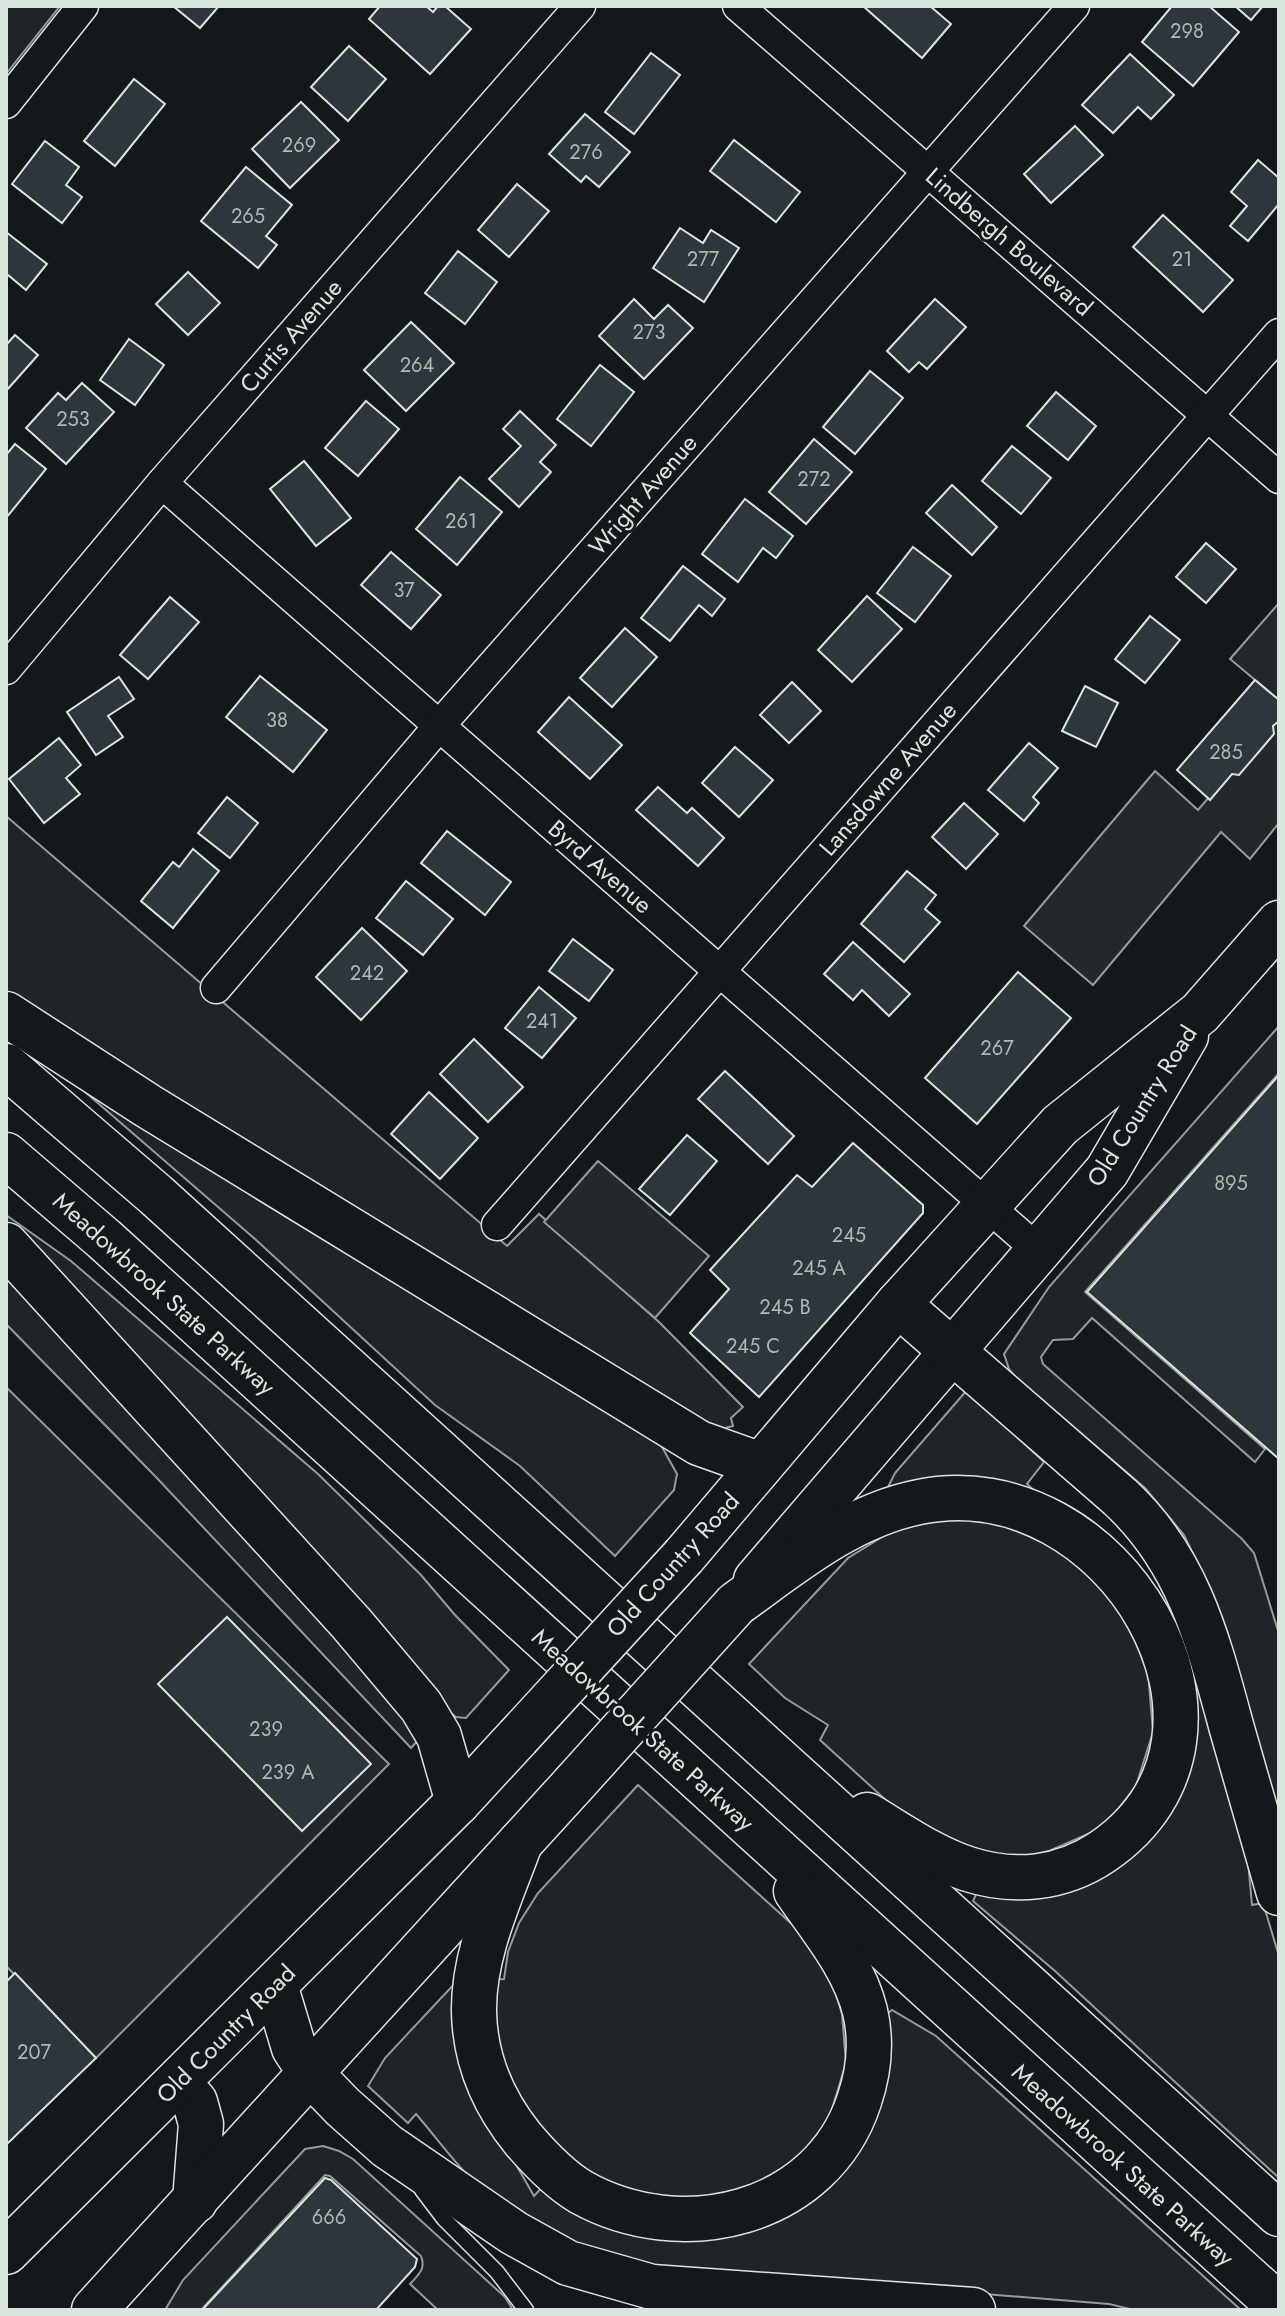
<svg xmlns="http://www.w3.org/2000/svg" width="1285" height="2316" font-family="Jost,sans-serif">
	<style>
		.green { fill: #202428; stroke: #939e99; stroke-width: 2 }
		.parking { fill: #24282b; stroke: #939e99; stroke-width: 2 }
		.building { fill: #2c363c; stroke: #d8e6dc; stroke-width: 2 }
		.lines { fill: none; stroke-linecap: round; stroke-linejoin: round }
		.lane-casing { stroke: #d8e6dc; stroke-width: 17 }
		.street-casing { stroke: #d8e6dc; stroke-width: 33 }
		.primary-casing { stroke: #d8e6dc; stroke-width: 47 }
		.highway-casing { stroke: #d8e6dc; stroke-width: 47 }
		.lane { stroke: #14181c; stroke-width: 14 }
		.street { stroke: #14181c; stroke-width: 30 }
		.primary { stroke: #14181c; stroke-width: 44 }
		.highway { stroke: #14181c; stroke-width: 44 }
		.primary-bridge-casing { stroke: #d8e6dc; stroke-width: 47; stroke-linecap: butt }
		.primary-bridge { stroke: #14181c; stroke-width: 44 }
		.labels { text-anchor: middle; stroke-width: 6; stroke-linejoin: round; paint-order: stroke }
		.number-label { font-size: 20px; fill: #adbab4 }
		.street-label { font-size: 24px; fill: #d8e6dc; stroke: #14181c }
	</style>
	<rect width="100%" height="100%" fill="#14181c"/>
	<g class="green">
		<path d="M6,6H60L6,74Z"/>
		<path d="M6,816L507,1246L539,1214L660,1323L743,1407L731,1418L733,1426L721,1429L701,1427L6,997Z"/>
		<path d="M1279,1026V1073L1085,1292L1265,1449L1255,1462L1092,1318L1073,1339L1053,1340L1041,1357L1043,1364L1242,1539L1254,1553L1279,1634V1838L1208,1585L1184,1535L1145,1488L1017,1379L1009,1369L1004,1354L1049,1287Z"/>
		<path d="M25,1040L657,1438L677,1474L674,1490L615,1556L520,1466L435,1405L255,1239Z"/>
		<path d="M6,1215L71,1261L318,1474L421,1575L455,1615L509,1670L466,1718L456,1717L437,1703L361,1608L6,1222Z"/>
		<path d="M6,1272L415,1715L420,1738L411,1748L154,1475L6,1324Z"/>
		<path d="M967,1390L1044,1462L1027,1484L1047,1502L885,1493L895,1473Z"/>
		<path d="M995,1514L1083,1561L1125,1617L1148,1672L1153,1732L1136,1786L1104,1827L1040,1855L985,1857L922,1833L820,1740L828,1725L785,1698L749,1664L848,1558L887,1534L886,1520Z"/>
		<path d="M1193,1650L1248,1861L1252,1905L1263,1903L1279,1956V2178L1055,1971L973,1901L981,1884L1144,1829L1181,1656Z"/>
		<path d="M638,1785L804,1935L828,1967L842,2014L846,2063L829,2119L798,2158L751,2187L693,2199L649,2198L594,2183L557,2157L498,2077L485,1980L504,1979L508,1952L519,1923L538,1893Z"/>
		<path d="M456,1982L478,2098L534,2196L546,2183L604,2217L814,2185L878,2021L892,2010L936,2036L1241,2310H1134L1109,2304L649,2267C584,2249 528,2232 477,2185C455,2164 436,2137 416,2114L408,2123L368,2086L385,2058Z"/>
		<path d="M323,2146L339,2151L353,2159L505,2297L513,2310H438L410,2284C419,2274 426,2269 421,2256L330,2176L325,2175L201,2310H165L183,2280L305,2149Z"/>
	</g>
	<g class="parking">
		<path d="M1279,603V700L1230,659Z"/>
		<path d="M1279,715V823L1250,859L1221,832L1093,985L1024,926L1155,771L1198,810Z"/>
		<path d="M598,1161L709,1256L655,1318L544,1222Z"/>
		<path d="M6,1387L389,1764L96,2058L6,1966Z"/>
	</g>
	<g class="building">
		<path d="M173,6H219L200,28Z"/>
		<path d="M380,6H426L433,12L438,6H445L471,29L430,74L369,19Z"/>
		<path d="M863,6H930L951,24L922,58Z"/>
		<path d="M1172,6H1209L1239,32L1193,86L1142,42Z"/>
		<path d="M1235,6H1263L1251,20Z"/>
		<path d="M349,46L386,79L348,121L311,87Z"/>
		<path d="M651,53L680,75L634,134L605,112Z"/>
		<path d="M1130,54L1174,95L1151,119L1138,107L1113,133L1082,105Z"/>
		<path d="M134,79L165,104L115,166L84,141Z"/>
		<path d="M301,102L339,140L290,188L252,149Z"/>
		<path d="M585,114L630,152L599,187L586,176L581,182L549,154Z"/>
		<path d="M1075,126L1103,155L1051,203L1024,174Z"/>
		<path d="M734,140L800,192L776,222L710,171Z"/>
		<path d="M45,141L79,167L66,185L82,197L62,223L12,184Z"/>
		<path d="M1258,160L1279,178V204L1248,241L1230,226L1247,206L1231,192Z"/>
		<path d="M246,167L292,205L266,236L277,245L258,268L201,221Z"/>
		<path d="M517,184L549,211L509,257L478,230Z"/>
		<path d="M1163,215L1233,280L1203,312L1133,247Z"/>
		<path d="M680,228L703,243L711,230L739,248L704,302L653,268Z"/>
		<path d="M6,232L47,264L26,290L8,275L6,278Z"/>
		<path d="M458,251L497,282L465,324L425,293Z"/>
		<path d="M188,272L220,303L188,335L156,304Z"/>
		<path d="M634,299L654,319L668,305L693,328L644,379L599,336Z"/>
		<path d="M935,299L966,327L927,369L919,362L909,372L887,351Z"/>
		<path d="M411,322L454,363L406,411L364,370Z"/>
		<path d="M15,335L38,355L6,391V345Z"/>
		<path d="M129,339L164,365L135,405L100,380Z"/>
		<path d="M600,365L634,392L591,446L557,419Z"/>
		<path d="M870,371L903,398L855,454L823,427Z"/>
		<path d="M82,383L114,412L66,464L26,428L58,393L66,400Z"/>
		<path d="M1056,392L1096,426L1068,460L1027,426Z"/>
		<path d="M366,401L399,429L358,476L325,448Z"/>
		<path d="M520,411L556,445L540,462L551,472L519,507L489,479L521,446L503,429Z"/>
		<path d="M814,439L852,472L806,524L769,492Z"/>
		<path d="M15,444L46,469L6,518V455Z"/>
		<path d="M1012,446L1051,478L1021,514L982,481Z"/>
		<path d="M304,461L351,518L316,546L270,489Z"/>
		<path d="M460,477L502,512L457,565L416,529Z"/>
		<path d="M952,485L997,527L972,555L926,513Z"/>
		<path d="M745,499L793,536L776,558L763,548L738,582L702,554Z"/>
		<path d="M1206,543L1236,569L1206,603L1176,577Z"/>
		<path d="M913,547L951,576L915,622L877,593Z"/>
		<path d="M391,552L441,595L411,629L361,585Z"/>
		<path d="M683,566L725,599L712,616L699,605L670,641L641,618Z"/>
		<path d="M867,596L902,629L852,682L818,650Z"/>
		<path d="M170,597L199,622L148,679L120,655Z"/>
		<path d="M1150,616L1180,640L1145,683L1115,659Z"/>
		<path d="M625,628L657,657L612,707L580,678Z"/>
		<path d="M260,676L327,730L293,772L226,717Z"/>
		<path d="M119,677L134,699L108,716L123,737L96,755L67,712Z"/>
		<path d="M1255,680L1279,700V721L1273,726L1274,734L1239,775L1232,774L1210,800L1177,770Z"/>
		<path d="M792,682L821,711L789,743L760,715Z"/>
		<path d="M1085,686L1118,703L1096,747L1062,731Z"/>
		<path d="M569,697L622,745L590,779L538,732Z"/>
		<path d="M59,738L81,765L66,778L80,794L44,823L9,779Z"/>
		<path d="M1029,743L1058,768L1033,797L1039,803L1024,821L988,790Z"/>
		<path d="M735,747L773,780L739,817L702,783Z"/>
		<path d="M658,787L687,813L692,808L724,838L698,866L636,810Z"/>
		<path d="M227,797L258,823L230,858L198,833Z"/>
		<path d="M964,803L998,834L966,869L932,837Z"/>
		<path d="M447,831L511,882L485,915L421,863Z"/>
		<path d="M193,849L219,871L173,928L141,901L173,862L179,867Z"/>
		<path d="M907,871L936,895L925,909L940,922L904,962L861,924Z"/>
		<path d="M406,881L453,919L423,955L376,918Z"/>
		<path d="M362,928L407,971L361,1020L316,977Z"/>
		<path d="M573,939L613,970L589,1001L549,971Z"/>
		<path d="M853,942L910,994L889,1016L862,990L853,1000L824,974Z"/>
		<path d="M1018,972L1071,1018L977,1124L925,1078Z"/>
		<path d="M539,987L576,1018L542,1058L505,1028Z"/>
		<path d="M474,1039L523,1087L488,1122L440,1074Z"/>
		<path d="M725,1071L794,1136L768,1164L698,1099Z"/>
		<path d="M1279,1075V1459L1087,1292Z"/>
		<path d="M429,1092L478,1138L440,1179L391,1134Z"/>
		<path d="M687,1135L717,1161L670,1215L639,1189Z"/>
		<path d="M853,1143L923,1205V1213L759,1397L690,1333L729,1289L710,1270L797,1175L812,1187Z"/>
		<path d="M227,1617L371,1764L302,1831L158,1684Z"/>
		<path d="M15,1973L96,2058L6,2145V1982Z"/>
		<path d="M325,2178L331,2180L417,2259L415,2267L376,2310H202Z"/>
	</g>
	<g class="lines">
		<defs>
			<path id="lane" d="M422,2190L444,2219L497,2272L526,2310"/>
			<g id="street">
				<path d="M738,6L1279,478"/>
				<path d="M6,103L83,6"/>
				<path d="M162,483L1039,1251"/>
				<path d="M6,669L162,483L580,6"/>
				<path d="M216,988L439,726L1074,6"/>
				<path d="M497,1225L1279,334"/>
			</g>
			<g id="primary">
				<path d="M684,1556L898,1304L1060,1125L1200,1013L1279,923"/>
				<path d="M756,1580L1107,1171L1186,1036"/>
				<path d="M178,2083L195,2102L201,2124L195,2201"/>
				<path d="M6,2252L458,1802L518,1737"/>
				<path d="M94,2310L572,1786"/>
			</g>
			<g id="highway">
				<path d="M6,1014L148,1106L699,1443L761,1465"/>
				<path d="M6,1066L156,1195L1279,2214"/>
				<path d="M6,1155L104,1239L1279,2306"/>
				<path d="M6,1245L351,1623L421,1706L439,1736L458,1802"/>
				<path d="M898,1304L1120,1497C1189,1561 1208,1641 1232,1729C1248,1783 1263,1838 1279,1893"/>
				<path d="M736,1604C793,1563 849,1516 919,1502C1112,1462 1276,1734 1102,1852C1062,1879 1014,1884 968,1869C933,1858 899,1834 867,1815"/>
				<path d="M520,1843C501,1896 473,1953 474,2012C475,2060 493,2102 523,2139C540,2159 559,2179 581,2192C681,2248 821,2216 859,2101C869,2072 872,2041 865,2011C854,1966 822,1929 796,1891"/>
				<path d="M275,1985L294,2048L311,2074L343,2107L387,2146L514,2233L568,2263L652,2287L973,2310"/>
			</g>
		</defs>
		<use href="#lane" class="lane-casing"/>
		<use href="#street" class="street-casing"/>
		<use href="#primary" class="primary-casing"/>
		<use href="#highway" class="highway-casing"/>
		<use href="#lane" class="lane"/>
		<use href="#street" class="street"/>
		<use href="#primary" class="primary"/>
		<use href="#highway" class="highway"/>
		<defs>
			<g id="primary-bridge">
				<path d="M518,1737L684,1556"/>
				<path d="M572,1786L736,1604"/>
			</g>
		</defs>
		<use href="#primary-bridge" class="primary-bridge-casing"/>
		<use href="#primary-bridge" class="primary-bridge"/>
	</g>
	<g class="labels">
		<g class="number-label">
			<text x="1187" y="38">298</text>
			<text x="299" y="152">269</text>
			<text x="586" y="159">276</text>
			<text x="248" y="223">265</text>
			<text x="703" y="266">277</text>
			<text x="1182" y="266">21</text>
			<text x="649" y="339">273</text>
			<text x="417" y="372">264</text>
			<text x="73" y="426">253</text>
			<text x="814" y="486">272</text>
			<text x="461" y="528">261</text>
			<text x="404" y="597">37</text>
			<text x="277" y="727">38</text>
			<text x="1226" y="759">285</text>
			<text x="367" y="980">242</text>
			<text x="542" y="1028">241</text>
			<text x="997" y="1055">267</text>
			<text x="1231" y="1190">895</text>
			<text x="849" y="1242">245</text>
			<text x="819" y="1275">245 A</text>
			<text x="785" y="1314">245 B</text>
			<text x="753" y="1353">245 C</text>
			<text x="266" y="1736">239</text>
			<text x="288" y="1779">239 A</text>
			<text x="34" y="2059">207</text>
			<text x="329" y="2224">666</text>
		</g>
		<g class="street-label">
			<text transform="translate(1009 242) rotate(41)" y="8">Lindbergh Boulevard</text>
			<text transform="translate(291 336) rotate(-49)" y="8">Curtis Avenue</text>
			<text transform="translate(643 495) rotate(-49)" y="8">Wright Avenue</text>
			<text transform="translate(888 779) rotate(-49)" y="8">Lansdowne Avenue</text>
			<text transform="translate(600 867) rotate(41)" y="8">Byrd Avenue</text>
			<text transform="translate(1142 1106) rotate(-58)" y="8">Old Country Road</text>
			<text transform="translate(164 1294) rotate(42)" y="8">Meadowbrook State Parkway</text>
			<text transform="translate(673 1565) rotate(-48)" y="8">Old Country Road</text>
			<text transform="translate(643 1730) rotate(42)" y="8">Meadowbrook State Parkway</text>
			<text transform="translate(226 2034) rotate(-45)" y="8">Old Country Road</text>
			<text transform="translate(1123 2165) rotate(42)" y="8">Meadowbrook State Parkway</text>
		</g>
	</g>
	<rect width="1285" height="2316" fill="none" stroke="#d8e6dc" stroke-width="16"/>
</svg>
